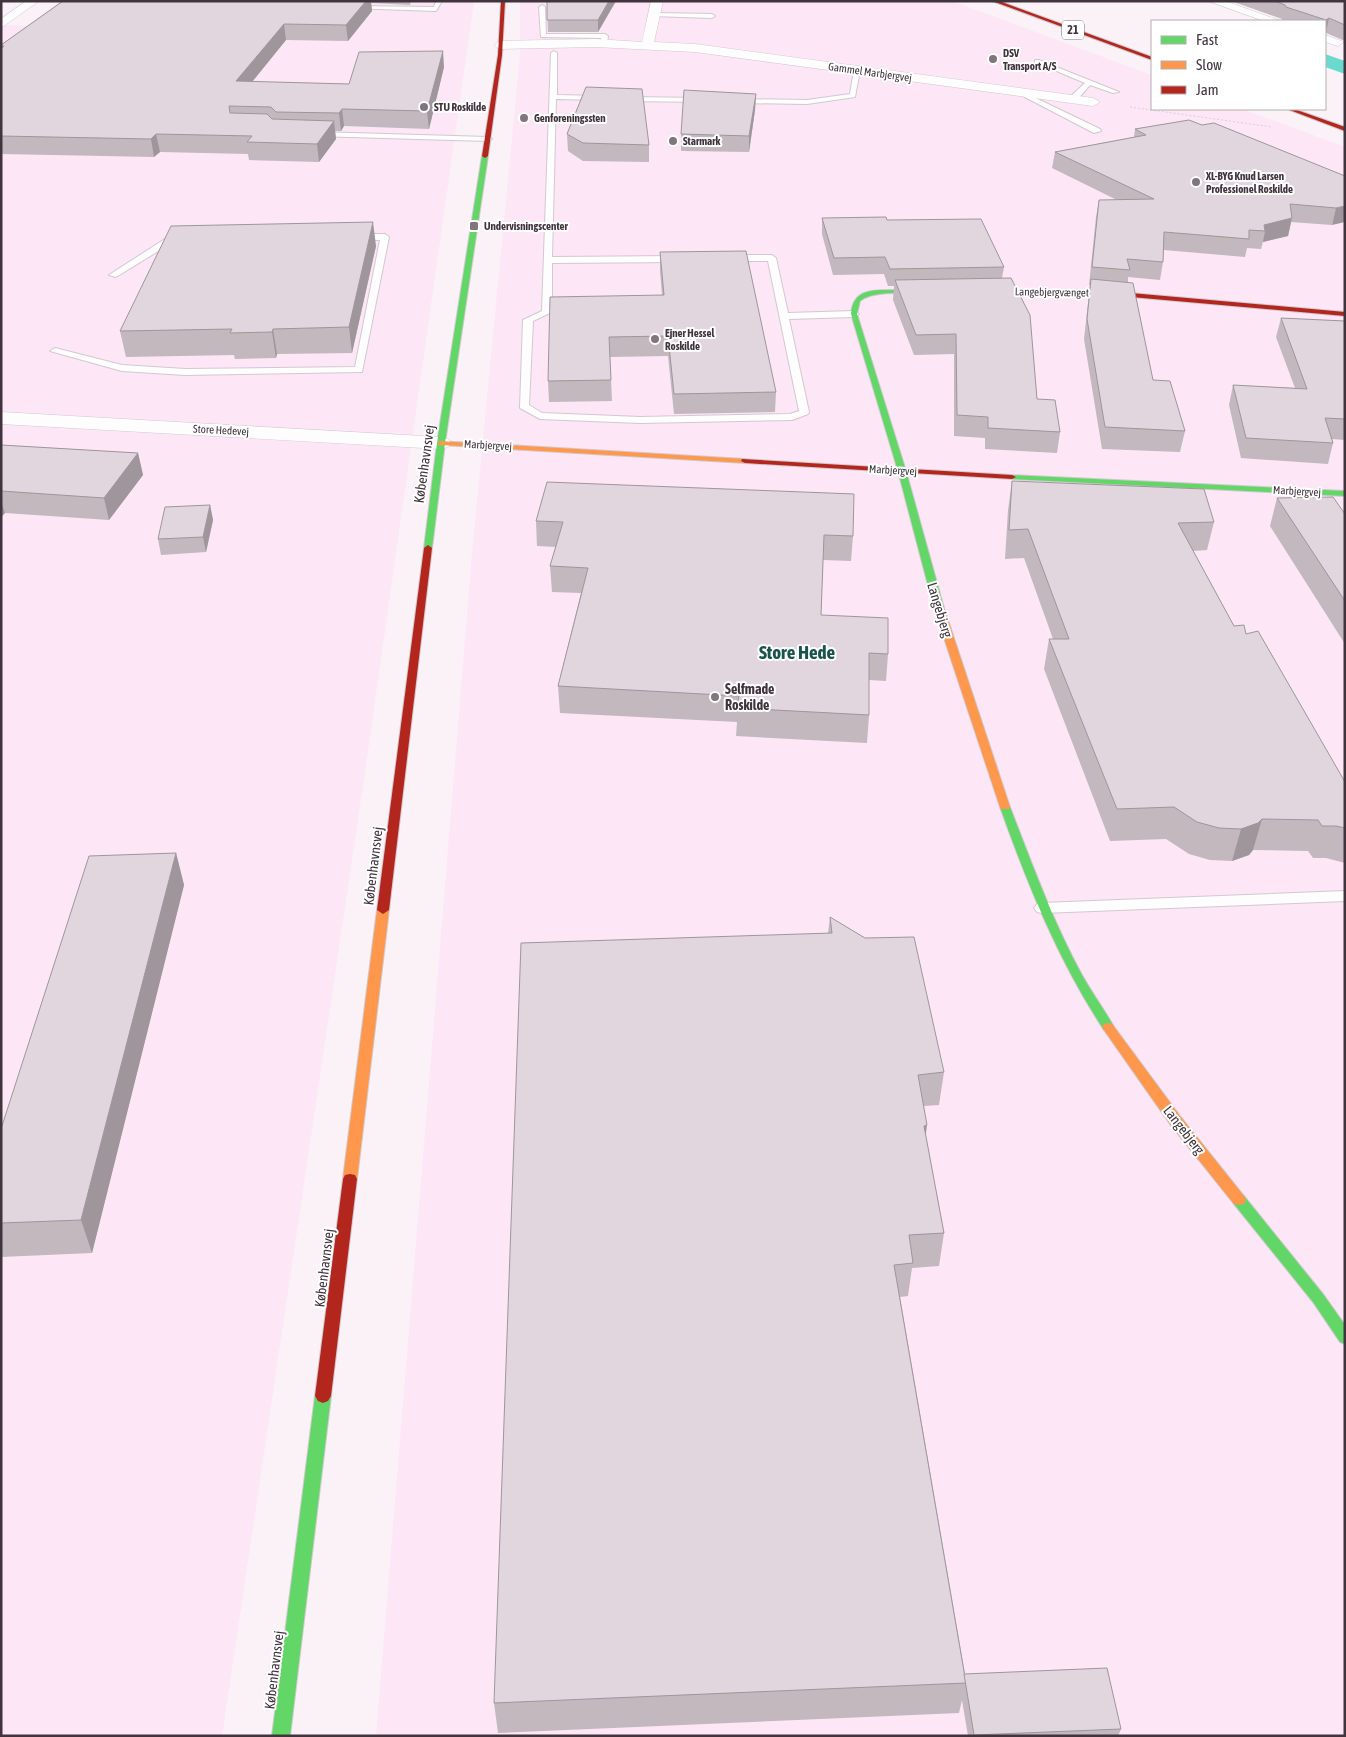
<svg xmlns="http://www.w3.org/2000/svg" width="1346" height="1737" font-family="'Asap Condensed',sans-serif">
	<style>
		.built { fill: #fde6f6 }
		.water { fill: #6adad1 }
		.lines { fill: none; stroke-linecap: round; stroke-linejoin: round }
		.lane-casing { stroke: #d2c9cf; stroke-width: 2 }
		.street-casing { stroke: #d2c9cf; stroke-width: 1 }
		.fast-casing { stroke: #d2c9cf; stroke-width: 2 }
		.slow-casing { stroke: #d2c9cf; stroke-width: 2 }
		.jam-casing { stroke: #d2c9cf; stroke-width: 2 }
		.path { stroke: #d6d2d4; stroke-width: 1; stroke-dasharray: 2 2; stroke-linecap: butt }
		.lane { fill: #fefdfe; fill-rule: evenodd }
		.street { fill: #fefdfe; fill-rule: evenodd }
		.fast { fill: #63d668; fill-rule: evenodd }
		.slow { fill: #ff974d; fill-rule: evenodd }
		.jam { fill: #b3261e; fill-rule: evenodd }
		.wall { fill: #c2b8be }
		.shaded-wall { fill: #9e969b }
		.building { fill: #e1d6dd; stroke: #9e969b }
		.poi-dot { fill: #82767e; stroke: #fff; stroke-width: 2 }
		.labels { text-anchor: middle; stroke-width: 4; stroke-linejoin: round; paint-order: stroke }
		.far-poi-label { font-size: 11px; font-weight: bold; fill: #41343d; stroke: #fff; text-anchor: start }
		.far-street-label { font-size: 11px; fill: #41343d; stroke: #fff }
		.shield { fill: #fff; stroke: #7a7177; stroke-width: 1 }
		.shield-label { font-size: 12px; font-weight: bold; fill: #41343d }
		.street-label { font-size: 14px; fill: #41343d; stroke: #fff }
		.poi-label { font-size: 14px; font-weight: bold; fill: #41343d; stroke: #fff; text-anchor: start }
		.district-label { font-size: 19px; font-weight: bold; fill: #19534d; stroke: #fff }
	</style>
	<rect width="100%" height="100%" fill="#faf2f7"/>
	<g class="built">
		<path d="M60,1H474L364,779L222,1736H1V25L27,26Z"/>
		<path d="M520,1H952L1152,75V109H1242L1345,147V1736H376L472,554L520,55Z"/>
	</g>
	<path class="water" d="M1325,54L1345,61V74L1325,67Z"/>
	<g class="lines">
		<defs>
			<g id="lane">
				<path d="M436,1H442L436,11L349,8L352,6L434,7Z"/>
				<path d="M542,5L545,7L546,34H605L608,36L607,43L602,44L601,38L541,37L539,7Z"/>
				<path d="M654,13L712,14L715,16L712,18L652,16Z"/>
				<path d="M554,51L557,53V95L601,96L605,98L601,100L556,99L552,257L680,256L684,259L680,262L552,263V312L533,321L529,405L542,413L640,417L790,414L799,411L768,261H728L724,258L728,255H772L776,258L788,313L854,311L859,314L854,317L789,319L809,412L808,414L792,420L640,423L540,419L520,408L523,320L542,311L551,53Z"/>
				<path d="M1035,60H1039L1119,92L1113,93L1090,85L1076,101H1070V97L1085,83L1035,62Z"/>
				<path d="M857,68L860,70L855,97L807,104L737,103L733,101L737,99L807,100L850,94L854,70Z"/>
				<path d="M1019,90L1100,129L1101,131L1094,133L1017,93Z"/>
				<path d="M624,97L704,98L708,100L704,102L621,101Z"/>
				<path d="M317,132L488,137L492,139L488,141L314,136V132Z"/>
				<path d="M354,234H385L389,237L362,372L185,375L122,371L50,351L55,348L122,365L185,369L355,367L380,240L351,239V235Z"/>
				<path d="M181,236L185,239L184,241L173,242L116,277L109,275L168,237Z"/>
				<path d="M1345,891V901L1042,913L1037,912L1034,908L1037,904L1042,903Z"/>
			</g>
			<g id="street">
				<path d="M26,1H39L1,28V19Z"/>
				<path d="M651,1H663L654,42L695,44L1093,98L1100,102L1093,106L695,52L596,47L500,49L494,45L500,41L596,39L642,42Z"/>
				<path d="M1208,1H1225L1281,21H1264Z"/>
				<path d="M1325,35L1344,42L1338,46L1325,42Z"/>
				<path d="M1,412L441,437L448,439L451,443L448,447L441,449L1,424Z"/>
			</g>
			<g id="fast">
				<path d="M485,154L488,156L445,443L432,548L428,551L424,548L437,443L482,156Z"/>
				<path d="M895,290H932L935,292L932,294C913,294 875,289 860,301L857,314L906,471L944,608L939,611L934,608L898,471L851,314C853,288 874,290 895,290Z"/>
				<path d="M1009,475L1345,491V496L1012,479L1008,477Z"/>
				<path d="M1005,804L1010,807C1032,864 1053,922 1082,975C1092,993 1104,1009 1114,1027L1112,1030H1104C1058,960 1028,885 1000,807Z"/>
				<path d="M1239,1195L1244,1196L1323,1294L1345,1325V1344L1340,1342L1313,1302L1234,1204L1232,1200L1234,1196Z"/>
				<path d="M323,1389L328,1391L331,1396L290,1736H272L315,1396L318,1391Z"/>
			</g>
			<g id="slow">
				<path d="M438,441L745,459L749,461L745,463L441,445H438Z"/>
				<path d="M939,605L944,608L1010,807L1009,809H1001L1000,807L934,608Z"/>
				<path d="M383,906L389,910L357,1179L355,1183L350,1184L345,1183L343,1179L377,910Z"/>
				<path d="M1108,1023L1112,1024L1180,1116L1244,1196L1246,1200L1244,1204L1239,1205L1234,1204L1170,1124L1104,1030L1102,1027L1104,1024Z"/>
			</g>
			<g id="jam">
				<path d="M501,1H505L502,55L488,156L485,158L482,156L498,55Z"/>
				<path d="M992,1H999L1152,57V60Z"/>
				<path d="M1287,109H1294L1345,127V131Z"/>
				<path d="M980,289L1097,290L1345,312V316L1097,294L978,292L977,291Z"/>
				<path d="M742,459L1012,475L1016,477L1012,479L745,463L741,461Z"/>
				<path d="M428,545L432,548L389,910L383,914L377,910L424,548Z"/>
				<path d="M350,1174L355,1175L357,1179L331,1396L328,1401L323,1403L318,1401L315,1396L343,1179L345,1175Z"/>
			</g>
		</defs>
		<use href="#lane" class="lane-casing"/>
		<use href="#street" class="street-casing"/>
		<use href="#fast" class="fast-casing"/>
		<use href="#slow" class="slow-casing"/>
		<use href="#jam" class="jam-casing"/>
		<path class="path" d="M1130,107L1272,127"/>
		<use href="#lane" class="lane"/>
		<use href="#street" class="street"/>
		<use href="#fast" class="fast"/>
		<use href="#slow" class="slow"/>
		<use href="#jam" class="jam"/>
	</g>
	<g class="wall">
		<path d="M63,1H411L410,5L371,3L372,11L348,41L286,40L252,82L349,84L444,67L429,129L344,126L341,131H335L336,139L319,162L249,160L248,154L160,152L154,157L1,154V45Z"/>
		<path d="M547,1H616L598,32H548Z"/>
		<path d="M1231,1H1345V41L1326,33L1325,34V21H1282V19Z"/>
		<path d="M756,94L755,110L749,152L681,151V134Z"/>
		<path d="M1202,125L1345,176L1332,225L1291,222L1288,236L1263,242L1261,249L1247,248L1245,257L1164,250L1163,262L1160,280L1128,277V282L1153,380L1185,431L1180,452L1102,449L1084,339L1090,285H1089L1096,217L1099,200H1117L1052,168L1055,152L1134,137L1135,129Z"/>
		<path d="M567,134L649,145V162L583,161L568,151Z"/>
		<path d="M822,218L887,220L1004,267L1002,278L1037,399L1060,432L1057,453L985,449V438L954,436V354L914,355L893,300L894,286H888L884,274L833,275L822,234Z"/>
		<path d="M376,246L352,353L277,354L276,358L235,359L234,355L126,357L120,331Z"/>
		<path d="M660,252L776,392L775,412L674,414L668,356L610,357L612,401L549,402L548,381L662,295L660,271Z"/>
		<path d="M1281,318L1345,321V440L1332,439L1333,443L1328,464L1241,458L1229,405L1233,385L1295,388L1276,337Z"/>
		<path d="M1,445L138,453L143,475L109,520L5,513L1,517Z"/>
		<path d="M1012,481L1214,522L1207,550L1193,551L1234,626L1246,634L1345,782V863L1326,858H1313L1308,851L1253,850L1249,855L1232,861L1210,860L1189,854L1166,839L1110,841L1044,669L1049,639H1053L1024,558L1005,559L1008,510Z"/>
		<path d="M1277,498L1345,514V644L1270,526Z"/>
		<path d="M210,505L213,520L206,552L161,555L158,539Z"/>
		<path d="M536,521L853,536L851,561L823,560L821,615L888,654L886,681L869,680V715L867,743L736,736L737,722L560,713L558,686L581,593L552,592L550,566L556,547L537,546Z"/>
		<path d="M176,853L184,885L92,1253L1,1257V1129Z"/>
		<path d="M830,917L944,1072L939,1105L924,1106L926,1137L944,1233L939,1266L912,1268L908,1296L900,1297L965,1674L1121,1729L1118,1736H968L962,1700L959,1713L498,1733L494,1703L828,933Z"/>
	</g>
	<g class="shaded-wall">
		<path d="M366,1H371L372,11L348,41L346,25Z"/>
		<path d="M609,1H616L598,32V20Z"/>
		<path d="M1329,18L1326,33L1325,34V28L1326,20Z"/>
		<path d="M284,24L286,40L239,98L236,81Z"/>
		<path d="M443,51L444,67L429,129L427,111Z"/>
		<path d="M756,94L755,110L749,152V136Z"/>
		<path d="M342,109L344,126L341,131L339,113Z"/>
		<path d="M334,121L336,139L319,162L317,144Z"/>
		<path d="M156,134L160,152L154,157L151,139Z"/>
		<path d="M1345,206V222L1332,225L1336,208Z"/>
		<path d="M1292,218L1288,236L1263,242L1265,231L1264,225Z"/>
		<path d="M373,222L376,246L352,353L349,327Z"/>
		<path d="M273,329L277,354L276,358L272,332Z"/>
		<path d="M138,453L143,475L109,520L104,498Z"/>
		<path d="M1,501L5,513L1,517Z"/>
		<path d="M210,505L213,520L206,552L203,537Z"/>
		<path d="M1262,819L1253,850L1249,855L1232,861L1241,829Z"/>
		<path d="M176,853L184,885L92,1253L81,1220Z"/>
		<path d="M927,1125L923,1158L924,1126Z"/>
	</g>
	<g class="building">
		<path d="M63,1H366L346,25L284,24L236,81L349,84L359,52L443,51L427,111L342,109L339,113L276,112L271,107L229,106L230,113L267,114L272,119L334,121L317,144L247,142L252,136L156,134L151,139L1,136V49L4,46H1V45Z"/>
		<path d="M547,1H609L598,20H547Z"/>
		<path d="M1275,1H1345V25L1329,18L1326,20L1286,7L1285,5Z"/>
		<path d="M586,87L642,89L649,145L583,143L567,134Z"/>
		<path d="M684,90L756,94L749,136L681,134Z"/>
		<path d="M1189,120L1202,125L1214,123L1345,176V206L1336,208L1290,204L1292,218L1264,225L1265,231L1249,230V239L1164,232L1163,262L1127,259L1130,270L1092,267L1099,200L1154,199L1055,152L1146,135L1135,129Z"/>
		<path d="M886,217L887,220L981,219L1004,267L890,269L885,257L834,258L822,218Z"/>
		<path d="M373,222L349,327L273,329L272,332L230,333L232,329L120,331L171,226Z"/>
		<path d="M746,251L776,392L674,394L668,336L609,337L611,380L548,381L550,297L664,295L660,252Z"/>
		<path d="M1011,278L1030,315L1037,399L1055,400L1060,432L988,428V417L957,415L956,334L916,335L895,280Z"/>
		<path d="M1091,279L1133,283L1153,380L1170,381L1185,431L1105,427L1087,319Z"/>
		<path d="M1281,318L1345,321V419L1325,418L1333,443L1246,438L1233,385L1307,389Z"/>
		<path d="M1,445L138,453L104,498L1,491Z"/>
		<path d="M1012,481L1204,489L1214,522L1178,523L1234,626L1244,625L1246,634L1258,631L1345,782V828L1336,826H1322L1318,820L1262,819L1258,823L1241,829L1219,828L1197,822L1174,807L1117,809L1049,639H1069L1028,529L1009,530Z"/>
		<path d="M547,482L854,494L853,536L824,535L821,615L888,618V654L869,653V715L737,708L739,696L558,686L588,568L550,566L563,522L536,521Z"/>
		<path d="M1333,497L1345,514V601L1277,498Z"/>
		<path d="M210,505L203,537L158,539L165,507Z"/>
		<path d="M176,853L81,1220L1,1223V1129L89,856Z"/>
		<path d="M830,917L865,938L914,937L944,1072L918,1075L927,1125L924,1126L944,1233L909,1235L913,1263L894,1265L966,1683L494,1703L521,943L832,933Z"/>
		<path d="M1107,1668L1121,1729L974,1735L964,1674Z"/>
	</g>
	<g class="poi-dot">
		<circle cx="993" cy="59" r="5"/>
		<circle cx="424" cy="107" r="5"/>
		<circle cx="524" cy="118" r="5"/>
		<circle cx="673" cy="141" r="5"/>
		<circle cx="1196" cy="182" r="5"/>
		<rect x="469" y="221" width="10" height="10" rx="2.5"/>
		<circle cx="655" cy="339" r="5"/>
		<circle cx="715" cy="697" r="5"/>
	</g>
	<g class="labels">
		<g class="far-poi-label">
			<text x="1003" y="57">DSV<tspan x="1003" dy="13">Transport A/S</tspan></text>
			<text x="434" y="111">STU Roskilde</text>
			<text x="534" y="122">Genforeningssten</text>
			<text x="683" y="145">Starmark</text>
			<text x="1206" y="180">XL-BYG Knud Larsen<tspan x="1206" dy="13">Professionel Roskilde</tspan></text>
			<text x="484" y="230">Undervisningscenter</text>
			<text x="665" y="337">Ejner Hessel<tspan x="665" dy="13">Roskilde</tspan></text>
		</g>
		<g class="far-street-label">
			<text transform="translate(870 72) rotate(8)" y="4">Gammel Marbjergvej</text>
			<text transform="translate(1052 292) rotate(1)" y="4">Langebjergvænget</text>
			<text transform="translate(221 430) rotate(3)" y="4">Store Hedevej</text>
			<text transform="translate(488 445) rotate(3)" y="4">Marbjergvej</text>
			<text transform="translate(893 470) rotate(3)" y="4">Marbjergvej</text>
			<text transform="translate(1297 491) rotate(3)" y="4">Marbjergvej</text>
		</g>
		<rect class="shield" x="1062" y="20.5" width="22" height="19" rx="4"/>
		<g class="shield-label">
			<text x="1073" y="34">21</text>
		</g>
		<g class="street-label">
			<text transform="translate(424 464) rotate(-82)" y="5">Københavnsvej</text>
			<text transform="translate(940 610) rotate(73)" y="5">Langebjerg</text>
			<text transform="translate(373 866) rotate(-83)" y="5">Københavnsvej</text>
			<text transform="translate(1184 1130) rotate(52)" y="5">Langebjerg</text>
			<text transform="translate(324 1268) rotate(-83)" y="5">Københavnsvej</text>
			<text transform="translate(274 1670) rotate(-83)" y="5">Københavnsvej</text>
		</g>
		<g class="poi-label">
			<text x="725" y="694">Selfmade<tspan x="725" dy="16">Roskilde</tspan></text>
		</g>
		<g class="district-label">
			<text x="797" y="659">Store Hede</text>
		</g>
	</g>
	<rect width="1346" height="1737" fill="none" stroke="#41343d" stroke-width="5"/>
	<rect x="1151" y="20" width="175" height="90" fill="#ffffff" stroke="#b3aeb1"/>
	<rect x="1161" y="36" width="25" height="8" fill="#63d668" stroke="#b3aeb1"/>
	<text x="1196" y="45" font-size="15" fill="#41343d">Fast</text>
	<rect x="1161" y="61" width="25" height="8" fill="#ff974d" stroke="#b3aeb1"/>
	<text x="1196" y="70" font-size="15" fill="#41343d">Slow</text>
	<rect x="1161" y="86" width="25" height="8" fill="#b3261e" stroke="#b3aeb1"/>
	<text x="1196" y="95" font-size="15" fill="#41343d">Jam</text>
</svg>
